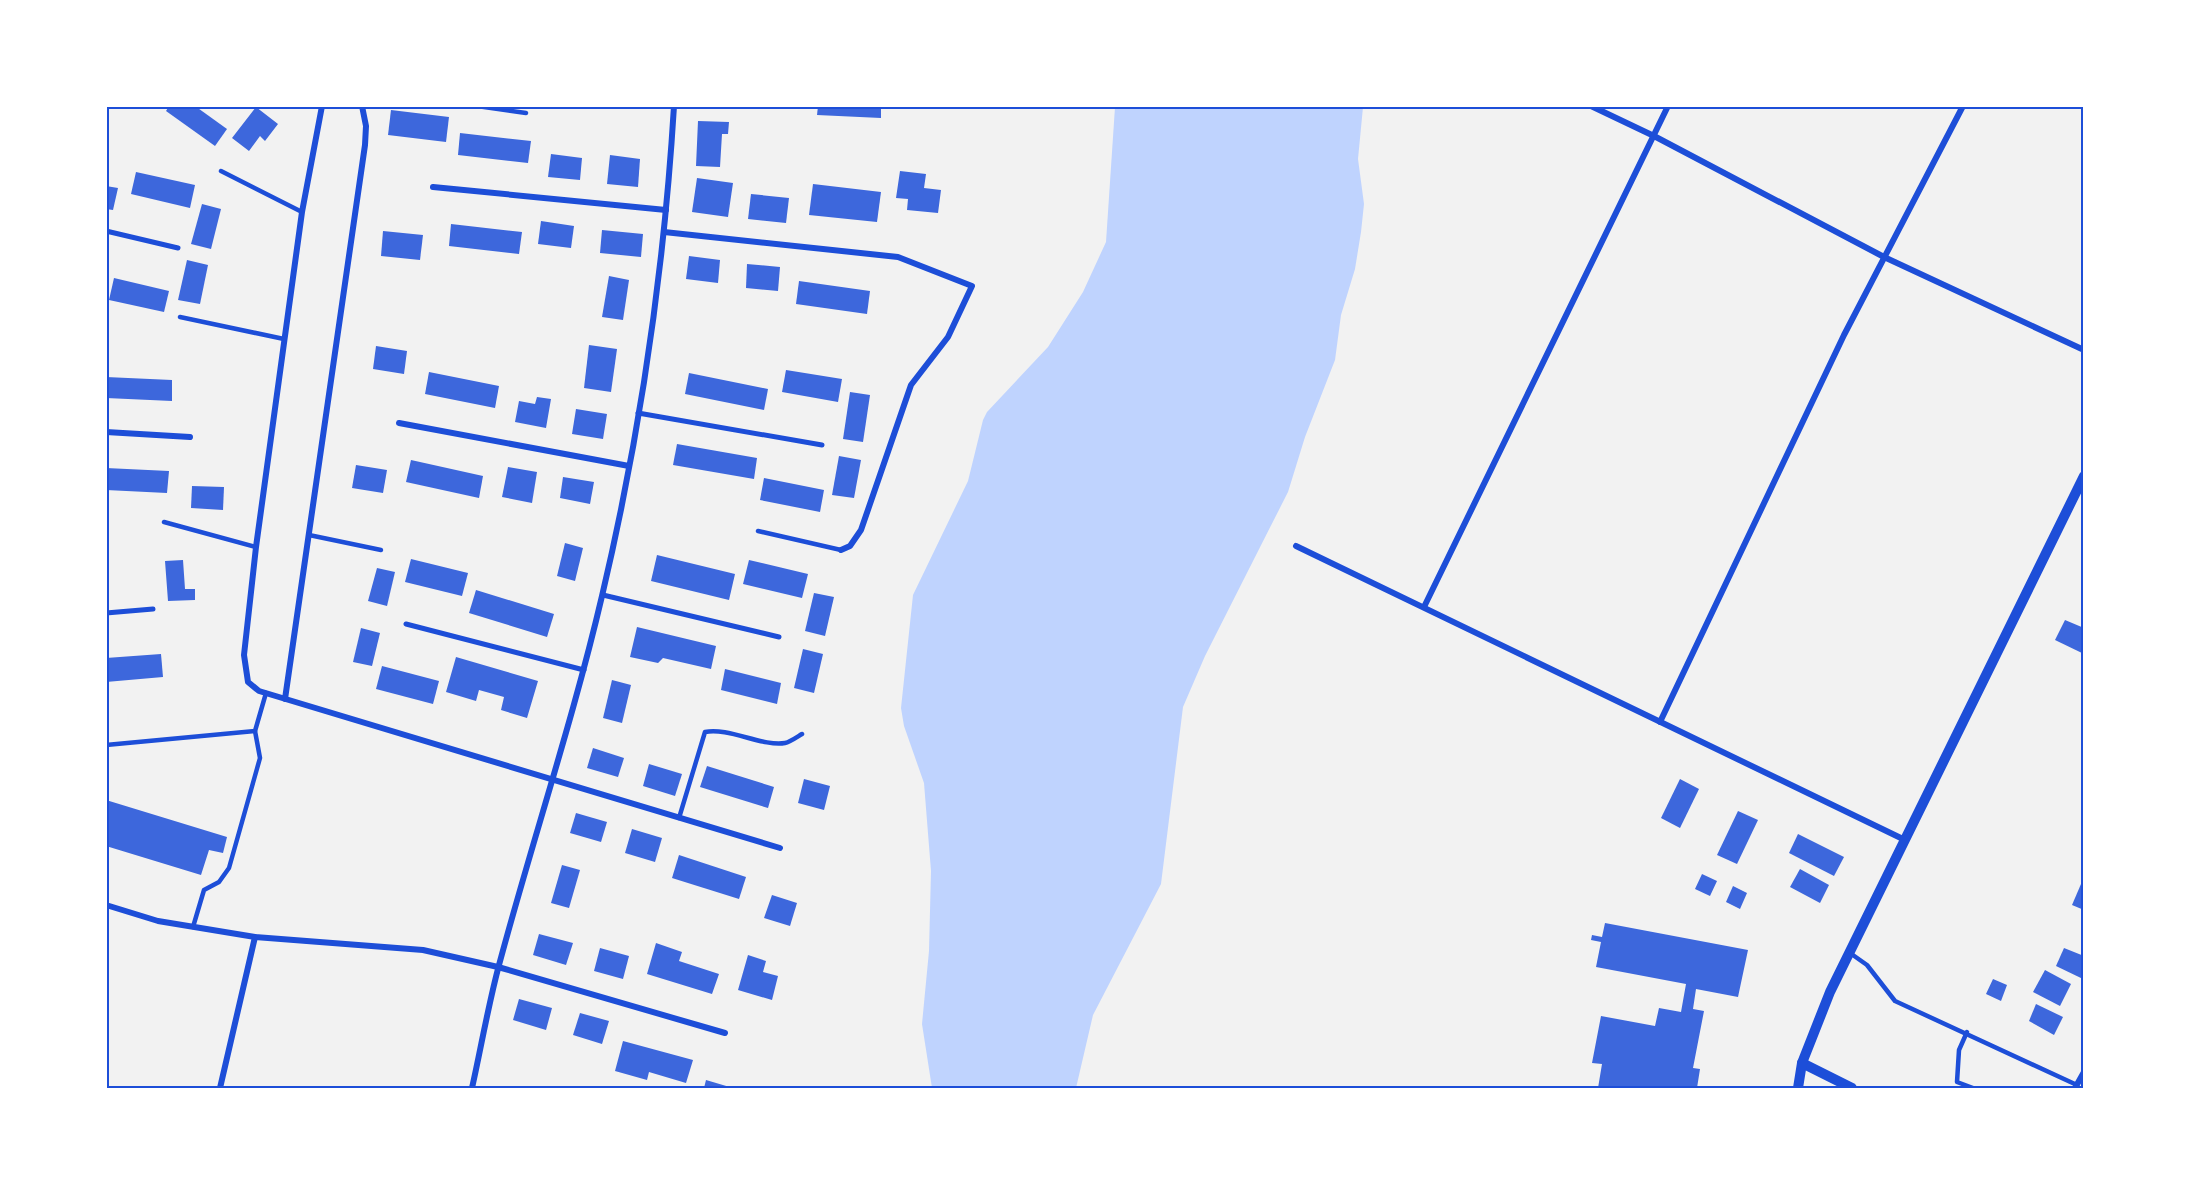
<svg xmlns="http://www.w3.org/2000/svg" width="2190" height="1195" font-family="'Fira Sans',sans-serif">
	<style>
		.water { fill: #bfd3fe }
		.building { fill: #3d67dc }
		.lines { fill: none; stroke-linecap: round; stroke-linejoin: round }
		.service { stroke: #1d4ed8; stroke-width: 4.5 }
		.pedestrian { stroke: #1d4ed8; stroke-width: 5 }
		.minor { stroke: #1d4ed8; stroke-width: 6 }
		.tertiary { stroke: #1d4ed8; stroke-width: 10 }
		.neatline { fill: none; stroke: #1d4ed8; stroke-width: 2 }
	</style>
	<rect width="100%" height="100%" fill="#f2f2f2"/>
	<path class="water" d="M1115,107H1363L1358,159L1364,204L1361,232L1355,269L1341,315L1335,360L1305,437L1288,492L1205,656L1183,707L1161,884L1093,1015L1076,1088H932L922,1024L929,951L931,871L924,783L904,726L901,708L913,595L968,481L983,420L987,412L1048,347L1083,292L1106,242Z"/>
	<g class="building">
		<path d="M169,106H195L227,129L215,146L166,111Z"/>
		<path d="M818,106H881V118L817,115Z"/>
		<path d="M256,107L278,124L265,141L260,136L249,151L232,138Z"/>
		<path d="M391,110L449,117L446,142L388,135Z"/>
		<path d="M698,121L729,122L728,134H722L720,167L696,166Z"/>
		<path d="M460,133L531,141L528,163L458,155Z"/>
		<path d="M551,154L582,158L580,180L548,177Z"/>
		<path d="M610,155L640,159L638,187L607,184Z"/>
		<path d="M900,171L926,174L924,188L941,190L938,213L907,210L908,199L896,198Z"/>
		<path d="M136,172L195,185L190,208L131,194Z"/>
		<path d="M697,178L733,183L728,217L692,212Z"/>
		<path d="M813,184L881,192L877,222L809,215Z"/>
		<path d="M106,186L118,188L113,210L106,209Z"/>
		<path d="M751,194L789,198L786,223L748,219Z"/>
		<path d="M202,204L221,209L211,249L191,244Z"/>
		<path d="M541,221L574,226L571,248L538,244Z"/>
		<path d="M451,224L522,232L519,254L449,246Z"/>
		<path d="M602,230L643,234L641,257L600,253Z"/>
		<path d="M383,231L423,235L420,260L381,256Z"/>
		<path d="M689,256L720,260L718,283L686,279Z"/>
		<path d="M187,260L208,265L200,304L178,300Z"/>
		<path d="M747,264L780,267L778,291L746,288Z"/>
		<path d="M609,276L629,280L623,320L602,317Z"/>
		<path d="M114,278L169,291L164,312L109,300Z"/>
		<path d="M799,281L870,291L867,314L796,304Z"/>
		<path d="M589,345L617,349L611,392L584,388Z"/>
		<path d="M376,346L407,351L404,374L373,369Z"/>
		<path d="M786,370L842,379L838,402L782,392Z"/>
		<path d="M429,372L499,386L495,408L425,394Z"/>
		<path d="M689,373L768,389L764,410L685,394Z"/>
		<path d="M106,377L172,380V401L106,398Z"/>
		<path d="M850,392L870,395L863,442L843,439Z"/>
		<path d="M537,397L551,399L546,428L515,422L519,401L535,404Z"/>
		<path d="M576,409L607,414L603,439L572,434Z"/>
		<path d="M677,444L757,458L754,479L673,465Z"/>
		<path d="M839,456L861,460L854,498L832,495Z"/>
		<path d="M411,460L483,476L479,498L406,482Z"/>
		<path d="M356,465L387,470L383,493L352,488Z"/>
		<path d="M508,467L537,472L532,503L502,497Z"/>
		<path d="M106,468L169,471L167,493L106,490Z"/>
		<path d="M563,477L594,482L590,504L560,498Z"/>
		<path d="M764,478L824,490L820,512L760,500Z"/>
		<path d="M192,486L224,487L223,510L191,508Z"/>
		<path d="M565,543L583,548L575,581L557,576Z"/>
		<path d="M657,555L735,574L729,600L651,581Z"/>
		<path d="M411,559L468,573L462,596L405,582Z"/>
		<path d="M183,560L185,589H195V600L168,601L165,561Z"/>
		<path d="M749,560L808,574L802,598L743,584Z"/>
		<path d="M377,568L395,572L387,606L368,601Z"/>
		<path d="M476,590L554,614L547,637L469,613Z"/>
		<path d="M814,593L834,597L825,636L805,631Z"/>
		<path d="M2065,620L2084,628V654L2055,640Z"/>
		<path d="M637,627L716,646L711,669L663,658L658,663L630,657Z"/>
		<path d="M361,628L380,633L372,666L353,662Z"/>
		<path d="M803,649L823,654L814,693L794,688Z"/>
		<path d="M161,654L163,677L106,682V658Z"/>
		<path d="M456,657L538,681L527,718L501,710L504,697L479,690L476,701L446,692Z"/>
		<path d="M382,666L439,681L433,704L376,689Z"/>
		<path d="M725,669L781,683L777,704L721,690Z"/>
		<path d="M612,680L631,685L622,723L603,718Z"/>
		<path d="M593,748L624,758L618,777L587,768Z"/>
		<path d="M649,764L682,774L675,796L643,786Z"/>
		<path d="M707,766L774,787L768,808L700,787Z"/>
		<path d="M804,779L830,786L824,810L798,803Z"/>
		<path d="M1680,779L1699,789L1680,828L1661,818Z"/>
		<path d="M106,800L227,837L223,853L209,850L201,875L106,846Z"/>
		<path d="M1738,811L1758,820L1737,864L1717,855Z"/>
		<path d="M576,813L607,822L601,842L570,833Z"/>
		<path d="M632,829L662,838L655,862L625,853Z"/>
		<path d="M1798,834L1844,857L1834,876L1789,853Z"/>
		<path d="M679,855L746,877L739,899L672,878Z"/>
		<path d="M562,865L580,870L569,908L551,903Z"/>
		<path d="M1800,869L1829,885L1820,903L1790,887Z"/>
		<path d="M1702,874L1717,881L1710,896L1695,889Z"/>
		<path d="M2081,884L2084,885V910L2072,905Z"/>
		<path d="M1733,886L1747,893L1740,909L1726,902Z"/>
		<path d="M772,895L797,903L790,926L764,918Z"/>
		<path d="M1605,923L1748,950L1738,997L1696,989L1693,1009L1704,1011L1693,1068L1700,1069L1697,1088H1598L1602,1064L1592,1063L1601,1016L1655,1026L1659,1008L1681,1012L1686,984L1596,967L1601,942L1591,940L1592,935L1602,937Z"/>
		<path d="M539,934L573,943L566,965L533,955Z"/>
		<path d="M656,943L682,952L679,961L719,974L712,994L647,974Z"/>
		<path d="M600,948L629,956L623,979L594,971Z"/>
		<path d="M2064,948L2084,956L2083,979L2056,966Z"/>
		<path d="M748,955L766,961L763,972L778,976L772,1000L738,990Z"/>
		<path d="M2045,970L2071,984L2060,1006L2033,992Z"/>
		<path d="M1993,979L2007,985L2001,1001L1986,994Z"/>
		<path d="M519,999L552,1008L546,1030L513,1020Z"/>
		<path d="M2036,1004L2063,1017L2054,1035L2029,1021Z"/>
		<path d="M580,1013L609,1021L602,1044L573,1035Z"/>
		<path d="M623,1041L693,1060L686,1083L649,1072L647,1080L615,1071Z"/>
		<path d="M706,1080L733,1088H704Z"/>
	</g>
	<g class="lines">
		<g class="service">
			<path d="M477,106L526,113"/>
			<path d="M221,171L302,212"/>
			<path d="M180,317L284,339"/>
			<path d="M164,522L256,547"/>
			<path d="M758,531L841,550"/>
			<path d="M309,535L381,550"/>
			<path d="M106,745L255,731L266,693"/>
			<path d="M679,818L705,732C728,727 763,747 785,743C790,742 797,737 802,734"/>
			<path d="M193,927L204,890L219,882L229,868L260,758L255,731"/>
			<path d="M1850,953L1867,965L1895,1001L2077,1085"/>
			<path d="M1967,1032L1959,1050L1957,1082L1973,1088"/>
		</g>
		<g class="pedestrian">
			<path d="M106,231L178,248"/>
			<path d="M638,413L822,445"/>
			<path d="M603,595L779,637"/>
			<path d="M106,613L153,609"/>
			<path d="M406,624L584,670"/>
		</g>
		<g class="minor">
			<path d="M322,106L302,212L256,547L244,655L248,682L259,691L780,848"/>
			<path d="M1591,106L1654,136L1884,257L2084,350"/>
			<path d="M433,187L666,210"/>
			<path d="M664,232L898,257L972,286L948,337L911,385L861,530L850,546L841,550"/>
			<path d="M399,423L629,466"/>
			<path d="M106,432L190,437"/>
			<path d="M1296,546L1905,840"/>
			<path d="M1424,607L1668,106"/>
			<path d="M285,699L365,145L366,126L362,106"/>
			<path d="M1660,722L1844,335L1963,106"/>
			<path d="M106,905L158,921L255,937L423,950L498,967L725,1033"/>
			<path d="M220,1088L255,937"/>
			<path d="M472,1088C481,1048 488,1006 499,965C532,842 573,720 602,596C640,435 664,271 674,106"/>
			<path d="M2075,1088L2084,1072"/>
		</g>
		<g class="tertiary">
			<path d="M1802,1063L1852,1088"/>
			<path d="M1798,1088L1802,1063L1830,992L2084,476"/>
		</g>
	</g>
	<rect width="2190" height="1195" fill="none" stroke="#ffffff" stroke-width="216"/>
	<rect x="108" y="108" width="1974" height="979" class="neatline"/>
</svg>
